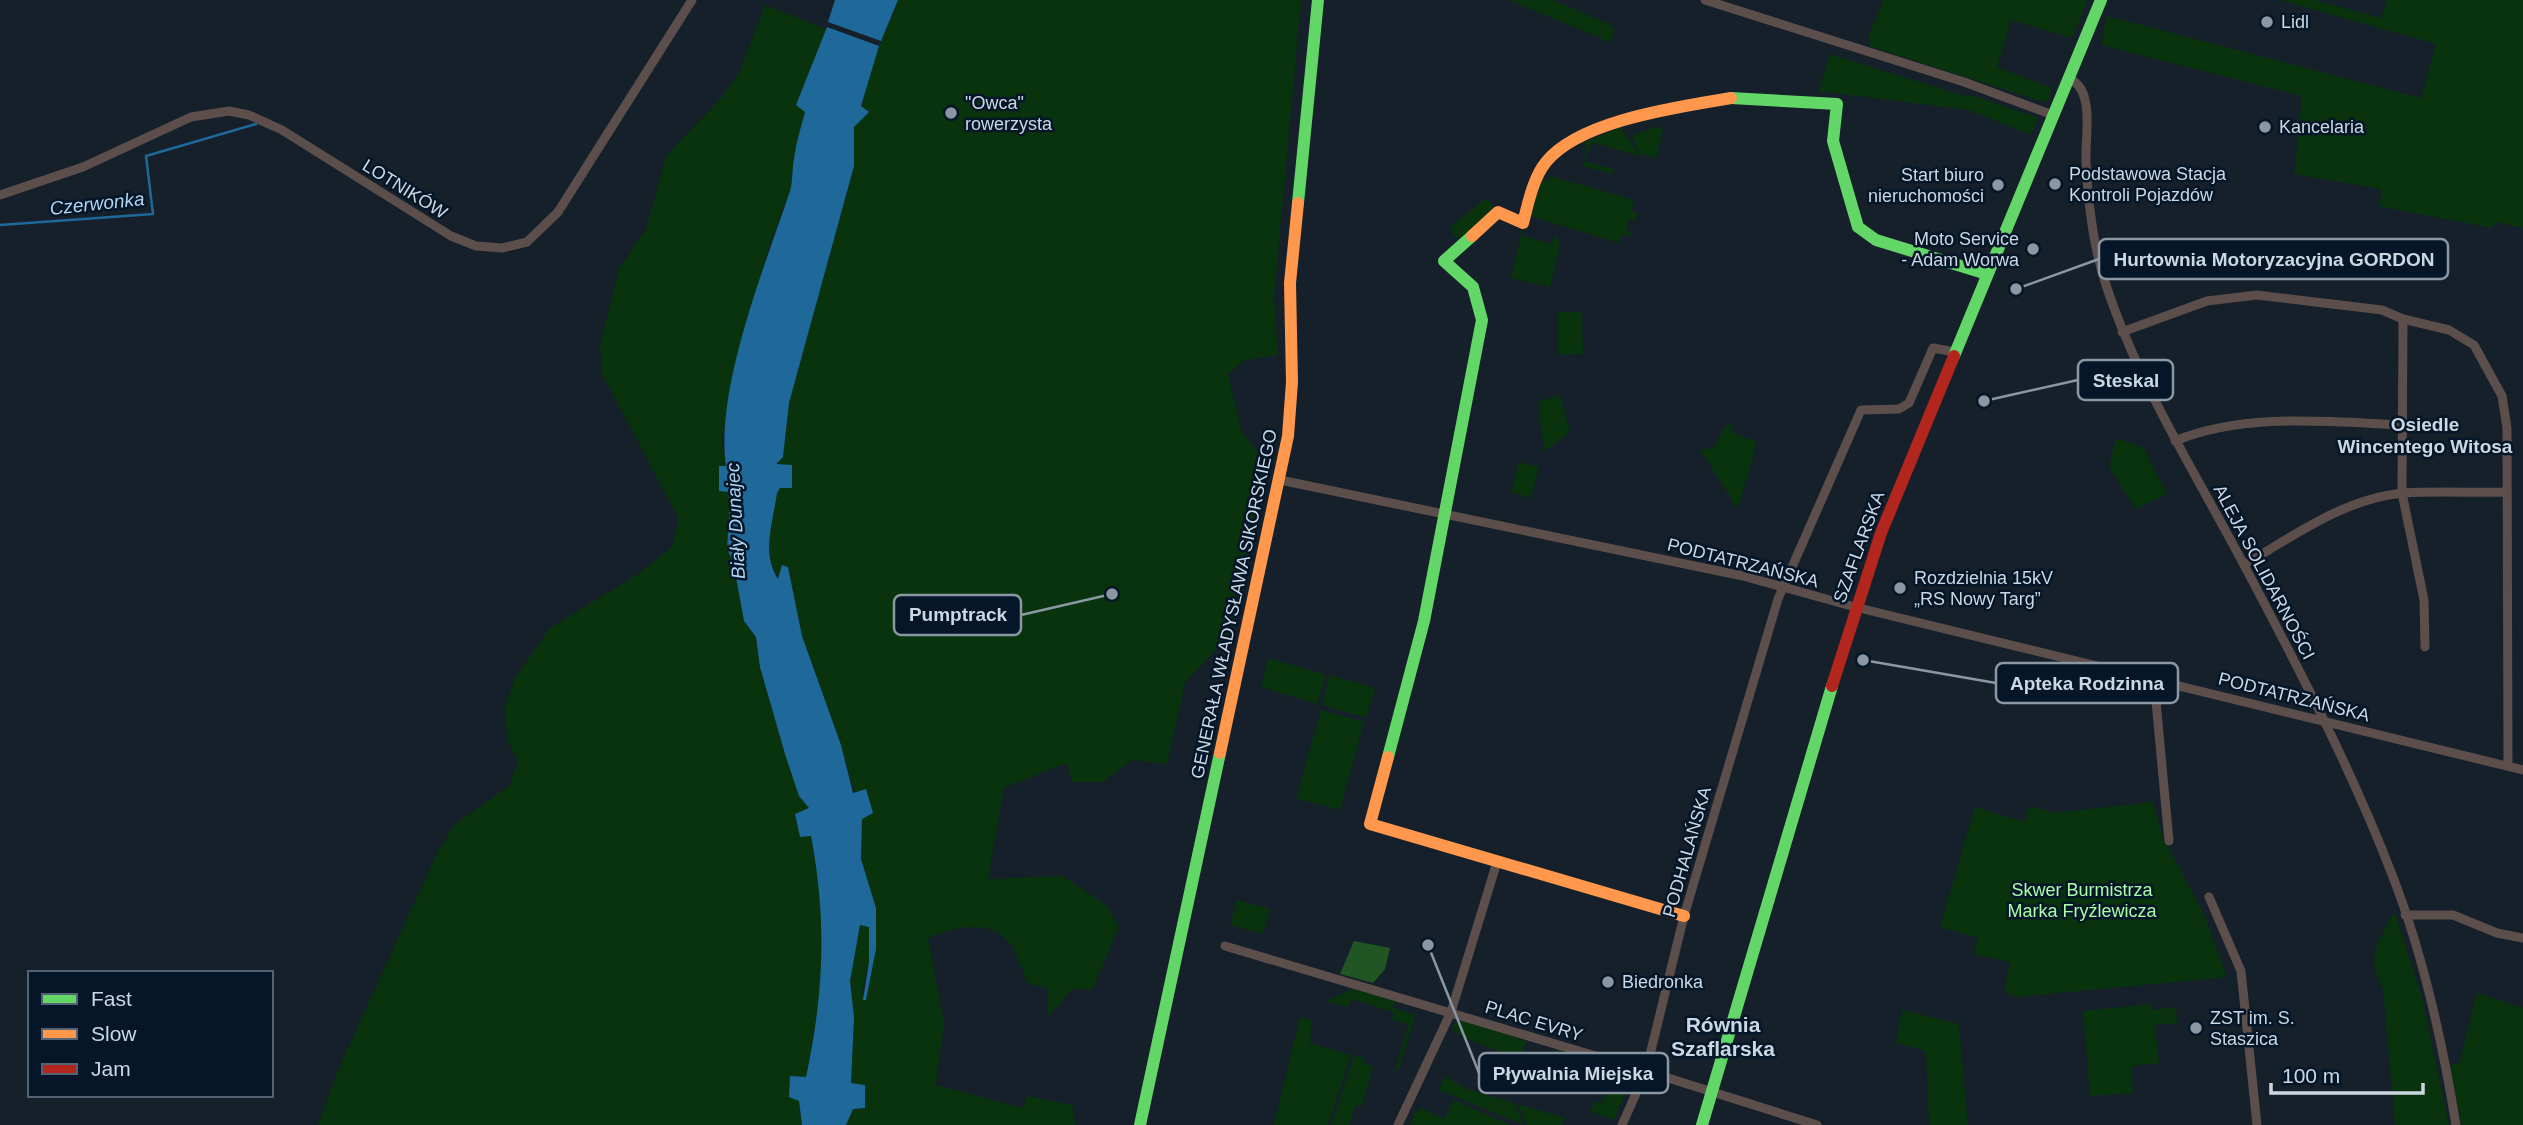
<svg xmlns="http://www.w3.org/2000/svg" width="2523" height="1125" font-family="Helvetica,sans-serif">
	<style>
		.green { fill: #08330d }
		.forest { fill: #215624 }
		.water { fill: #1f699a }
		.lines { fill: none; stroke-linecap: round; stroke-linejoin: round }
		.stream { stroke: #1f699a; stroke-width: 2.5 }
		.street { stroke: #5b4e4b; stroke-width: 9 }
		.fast { stroke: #63d668; stroke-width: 12 }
		.slow { stroke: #ff974d; stroke-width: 12 }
		.jam { stroke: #b3261e; stroke-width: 12 }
		.poi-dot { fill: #8b97a2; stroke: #041628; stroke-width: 2.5 }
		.labels { text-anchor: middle; stroke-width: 5; stroke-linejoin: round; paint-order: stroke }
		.poi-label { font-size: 18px; fill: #cbd7e3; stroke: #041628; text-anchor: start }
		.street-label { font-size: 18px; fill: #cbd7e3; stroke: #041628 }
		.park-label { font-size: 18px; fill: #a9fda5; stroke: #041628 }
		.water-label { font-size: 19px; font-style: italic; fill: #b0d5f2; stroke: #041628 }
		.neighbourhood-label { font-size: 19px; font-weight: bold; fill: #cbd7e3; stroke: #041628 }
		.quarter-label { font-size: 21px; font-weight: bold; fill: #cbd7e3; stroke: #041628 }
		.leader { fill: none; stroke: #8b97a2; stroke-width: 2.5 }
		.callout-dot { fill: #8b97a2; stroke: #041628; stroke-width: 2.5 }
		.callout { fill: #041628; stroke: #8b97a2; stroke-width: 2.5 }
		.callout-label { font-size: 19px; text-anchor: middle; font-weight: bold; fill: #cbd7e3 }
	</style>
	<rect width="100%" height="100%" fill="#15202a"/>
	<g class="green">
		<path d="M898,0H1301L1274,297L1278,355L1245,360L1228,374L1241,430L1266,464L1232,632L1185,683L1167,764L1133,760L1102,782H1072L1066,763L1004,788L988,879L1063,876L1107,906L1119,926L1093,989H1072L1047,1018L1048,988L1028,984C1023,972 1019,959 1013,948C996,918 953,925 928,939L944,1023L936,1085L1024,1108L1027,1096L1072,1105L1075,1125H846L853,1109L864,1108L851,1083L854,1017L850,981L860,925L869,927V962L862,992L866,1000L876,949V908L861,859L862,819L841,745L802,636L788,567L779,579C761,553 773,523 776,493L780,488H792L775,464L783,456L789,403L854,166V127L869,112L861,106L879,46Z"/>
		<path d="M1509,0H1553L1609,24L1614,28L1612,43Z"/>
		<path d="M1884,0H2088L2072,38L2011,20L1997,67L2052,88L2048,101L2043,102L1869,46L1870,31Z"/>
		<path d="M2280,0H2315L2381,18L2387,0H2523V228L2495,222L2492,228L2379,206L2382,189L2294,174L2302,96L2101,45L2107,16L2421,98L2436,44Z"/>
		<path d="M765,5L826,29L797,105L806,112L794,157L791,188L769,246L729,394L722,441L726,466L719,467V491H728L730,500L727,549L733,561L744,621L756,637L760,667L785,754L809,809L795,815L800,837L811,836C814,853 819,871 821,889C828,951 818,1016 806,1077L790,1076L803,1114L802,1125H318L337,1072L438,851L455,824L509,786L518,763L508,741L504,710L515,678L549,629L638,574L672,547L679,519L602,374L600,344L619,269L646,229L666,156L722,97L740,71Z"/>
		<path d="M1830,54L1961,95L1974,96L2039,118L2031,135L1969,110L1818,91Z"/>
		<path d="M1658,126L1663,130L1656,158L1639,154L1632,136Z"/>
		<path d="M1621,127L1639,156L1592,142L1584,161L1614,169L1612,174L1582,166L1586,149L1584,142Z"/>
		<path d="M1550,176L1634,200L1631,211L1638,213L1636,220L1629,219L1626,230L1631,232L1630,236L1622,234L1619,243L1530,216L1541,180H1549Z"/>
		<path d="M1485,199L1492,203L1493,210L1463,239L1453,235L1452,225Z"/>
		<path d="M1523,226V236L1551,244L1554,236L1557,237L1560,245L1550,287L1511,278Z"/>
		<path d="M1558,312H1582L1583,354L1558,355Z"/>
		<path d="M1560,395L1570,432L1544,452L1538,402Z"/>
		<path d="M1728,423L1733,424L1731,432L1755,441V449L1738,509L1700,450L1713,448Z"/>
		<path d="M2116,439L2143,447L2167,494L2136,509L2109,467Z"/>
		<path d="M1519,462L1539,467L1531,498L1511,492Z"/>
		<path d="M1269,658L1326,675L1317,704L1261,687Z"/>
		<path d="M1330,675L1375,688L1366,718L1322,705Z"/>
		<path d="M1321,710L1364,722L1340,810L1296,798Z"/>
		<path d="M2153,802L2162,836L2203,912L2227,977L2016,997L2004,991L2010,962L1973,954L1978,938L1940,927L1975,807L2024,822L2030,806L2055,813Z"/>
		<path d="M1237,900L1270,909L1263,934L1230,925Z"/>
		<path d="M2395,914L2422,998L2449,1125H2395L2383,989C2366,958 2377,946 2391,916Z"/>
		<path d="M1353,989L1395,1001L1393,1008L1415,1015L1400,1067L1394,1073L1408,1024L1392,1020L1394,1012L1351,999L1348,1007L1326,1001Z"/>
		<path d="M2477,993L2523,1008V1125H2462L2450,1066L2460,1062Z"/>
		<path d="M2151,1004L2152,1010L2176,1007L2177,1023L2155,1025L2159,1063L2131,1066L2133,1093L2090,1096L2083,1011Z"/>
		<path d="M1902,1010L1959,1024L1968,1125H1929L1926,1051L1896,1043Z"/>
		<path d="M1300,1017L1312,1020L1310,1043L1351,1055L1328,1125H1274Z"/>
		<path d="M1464,1021L1526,1041L1520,1059L1462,1037L1452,1029L1454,1023Z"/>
		<path d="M1557,1050L1628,1073L1631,1078L1614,1120L1590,1111L1595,1101L1602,1103L1607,1088L1546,1063L1543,1069L1529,1063Z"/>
		<path d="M1354,1056L1364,1058L1363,1063L1373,1067L1361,1107L1355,1105L1349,1125H1331Z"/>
		<path d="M1444,1076L1469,1090L1514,1103L1524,1125L1439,1090Z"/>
		<path d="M1454,1100L1508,1124V1125H1410L1415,1113L1422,1108L1444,1119Z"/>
		<path d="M1518,1104L1565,1118L1562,1125H1527Z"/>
	</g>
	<path class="forest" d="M1354,941L1390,948L1385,969L1373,983L1340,974Z"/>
	<g class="water">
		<path d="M835,0H898L881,41L828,22Z"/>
		<path d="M827,27L879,46L861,106L869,112L854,127V166L789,403L783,457L776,464L792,465V488H780L777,493C773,522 761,553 778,579L782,565L788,567L802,636L841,745L853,793L866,789L873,813L862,819L861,859L876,908V949L866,1000H863L869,962V927L860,925L850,981L854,1017L851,1083L865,1085V1108L853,1109L846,1125H802L799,1101L789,1097L790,1076L806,1077C824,993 827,920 811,836L800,837L795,814L809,808L799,796L785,754L760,667L756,637L744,621L733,561L727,549L730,500L728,492L719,491V466H726C715,388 765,266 790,191C793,181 792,169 794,159C796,143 801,127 805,112L796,105Z"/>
	</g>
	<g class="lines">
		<path class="stream" d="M0,225L153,214L146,156L256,124"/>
		<g class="street">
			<path d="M1705,0L1964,82L2053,115"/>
			<path d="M2068,78C2078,82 2083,90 2085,100C2090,118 2085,142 2086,162C2088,203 2093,246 2106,285C2139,385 2195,472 2244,565C2297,665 2350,766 2391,872C2423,953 2442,1039 2456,1125"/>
			<path d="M0,195L83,167L191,117L229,111L249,115L282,130L451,236L476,246L502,248L527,242L558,212L692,0"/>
			<path d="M2403,319L2402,493L2424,600L2425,647"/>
			<path d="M2122,332L2207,301L2257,295L2382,310L2403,319L2449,330L2474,345L2502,396L2507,428L2508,766"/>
			<path d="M2175,441C2246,412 2330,422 2405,425"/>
			<path d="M1280,480L1743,576L1855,607L2523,770"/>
			<path d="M2244,565C2293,536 2345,498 2404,493C2438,491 2473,493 2506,492"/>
			<path d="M2154,680L2169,841"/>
			<path d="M2209,897L2241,971L2257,1125"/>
			<path d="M2405,915H2453L2497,933L2523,938"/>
			<path d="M1225,946L1646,1071L1817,1125"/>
			<path d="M1398,1125L1451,1012L1497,862"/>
			<path d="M1622,1125L1646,1071L1684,916L1778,599L1861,410L1899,409L1909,403L1933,348L1955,352"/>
		</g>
		<g class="fast">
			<path d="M1731,98L1837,104L1833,141L1858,227L1876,240L1987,274"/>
			<path d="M1298,203L1318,0"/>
			<path d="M1954,356L2101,0"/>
			<path d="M1388,757L1424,621L1482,320L1473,287L1444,261L1472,236"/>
			<path d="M1140,1125L1220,753"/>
			<path d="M1702,1125L1832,686"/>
		</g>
		<g class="slow">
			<path d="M1472,236L1498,212L1523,223C1528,204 1533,178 1546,162C1580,120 1679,107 1731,98"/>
			<path d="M1220,753L1288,436L1292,382L1290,283L1298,203"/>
			<path d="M1388,757L1370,824L1684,916"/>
		</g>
		<path class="jam" d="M1832,686L1881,533L1954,356"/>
	</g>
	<g class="poi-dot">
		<circle cx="2267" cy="22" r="7"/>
		<circle cx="951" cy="113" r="7"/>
		<circle cx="2265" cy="127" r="7"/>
		<circle cx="2055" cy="184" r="7"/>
		<circle cx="1998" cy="185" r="7"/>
		<circle cx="2033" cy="249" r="7"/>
		<circle cx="1900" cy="588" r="7"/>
		<circle cx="1608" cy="982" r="7"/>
		<circle cx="2196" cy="1028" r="7"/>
	</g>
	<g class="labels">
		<g class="poi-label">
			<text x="2281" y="28">Lidl</text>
			<text x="965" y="109">"Owca"<tspan x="965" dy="21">rowerzysta</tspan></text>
			<text x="2279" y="133">Kancelaria</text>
			<text x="2069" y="180">Podstawowa Stacja<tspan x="2069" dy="21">Kontroli Pojazdów</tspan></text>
			<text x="1984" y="181" text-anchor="end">Start biuro<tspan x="1984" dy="21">nieruchomości</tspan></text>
			<text x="2019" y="245" text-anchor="end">Moto Service<tspan x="2019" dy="21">- Adam Worwa</tspan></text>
			<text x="1914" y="584">Rozdzielnia 15kV<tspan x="1914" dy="21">„RS Nowy Targ”</tspan></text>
			<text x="1622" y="988">Biedronka</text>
			<text x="2210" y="1024">ZST im. S.<tspan x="2210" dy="21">Staszica</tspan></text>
		</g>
		<g class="street-label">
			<text transform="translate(405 189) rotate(32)" y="6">LOTNIKÓW</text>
			<text transform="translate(1859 547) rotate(-70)" y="6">SZAFLARSKA</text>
			<text transform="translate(1743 563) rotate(14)" y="6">PODTATRZAŃSKA</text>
			<text transform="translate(2264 572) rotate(62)" y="6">ALEJA SOLIDARNOŚCI</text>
			<text transform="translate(1234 604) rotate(-78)" y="6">GENERAŁA WŁADYSŁAWA SIKORSKIEGO</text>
			<text transform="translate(2294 697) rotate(14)" y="6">PODTATRZAŃSKA</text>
			<text transform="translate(1687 852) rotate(-74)" y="6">PODHALAŃSKA</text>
			<text transform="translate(1534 1021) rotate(17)" y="6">PLAC EVRY</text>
		</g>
		<g class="park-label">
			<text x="2082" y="896">Skwer Burmistrza<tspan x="2082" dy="21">Marka Fryźlewicza</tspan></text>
		</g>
		<g class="water-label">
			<text transform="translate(97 203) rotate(-6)" y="7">Czerwonka</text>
			<text transform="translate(735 521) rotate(-93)" y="7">Biały Dunajec</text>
		</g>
		<g class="neighbourhood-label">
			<text x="2425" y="431">Osiedle<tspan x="2425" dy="22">Wincentego Witosa</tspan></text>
		</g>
		<g class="quarter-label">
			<text x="1723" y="1032">Równia<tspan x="1723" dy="24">Szaflarska</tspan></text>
		</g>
	</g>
	<path class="leader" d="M2016 289L2099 259M1984 401L2078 380M1112 594L1021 615M1863 660L1996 683M1428 945L1479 1073"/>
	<g class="callout-dot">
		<circle cx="2016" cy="289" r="7"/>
		<circle cx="1984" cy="401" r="7"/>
		<circle cx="1112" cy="594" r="7"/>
		<circle cx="1863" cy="660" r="7"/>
		<circle cx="1428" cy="945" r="7"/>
	</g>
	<g class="callout">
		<rect x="2099" y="239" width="349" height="40" rx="7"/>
		<rect x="2078" y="360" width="95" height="40" rx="7"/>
		<rect x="894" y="595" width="127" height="40" rx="7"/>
		<rect x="1996" y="663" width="182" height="40" rx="7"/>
		<rect x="1479" y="1053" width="189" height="40" rx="7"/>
	</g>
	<g class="callout-label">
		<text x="2274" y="266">Hurtownia Motoryzacyjna GORDON</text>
		<text x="2126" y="387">Steskal</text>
		<text x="958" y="621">Pumptrack</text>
		<text x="2087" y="690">Apteka Rodzinna</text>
		<text x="1573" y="1080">Pływalnia Miejska</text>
	</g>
	<rect x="28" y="971" width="245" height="126" fill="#041628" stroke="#546373" stroke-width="2"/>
	<rect x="42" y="994" width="35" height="10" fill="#63d668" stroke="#546373" stroke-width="2"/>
	<text x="91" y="1006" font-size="21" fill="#cbd7e3">Fast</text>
	<rect x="42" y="1029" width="35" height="10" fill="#ff974d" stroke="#546373" stroke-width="2"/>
	<text x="91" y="1041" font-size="21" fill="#cbd7e3">Slow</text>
	<rect x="42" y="1064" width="35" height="10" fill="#b3261e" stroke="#546373" stroke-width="2"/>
	<text x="91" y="1076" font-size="21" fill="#cbd7e3">Jam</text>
	<path d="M2271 1083v10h152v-10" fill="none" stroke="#cbd7e3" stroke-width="3.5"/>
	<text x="2282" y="1083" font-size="21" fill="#cbd7e3" stroke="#041628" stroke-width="5" paint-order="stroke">100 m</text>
</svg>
